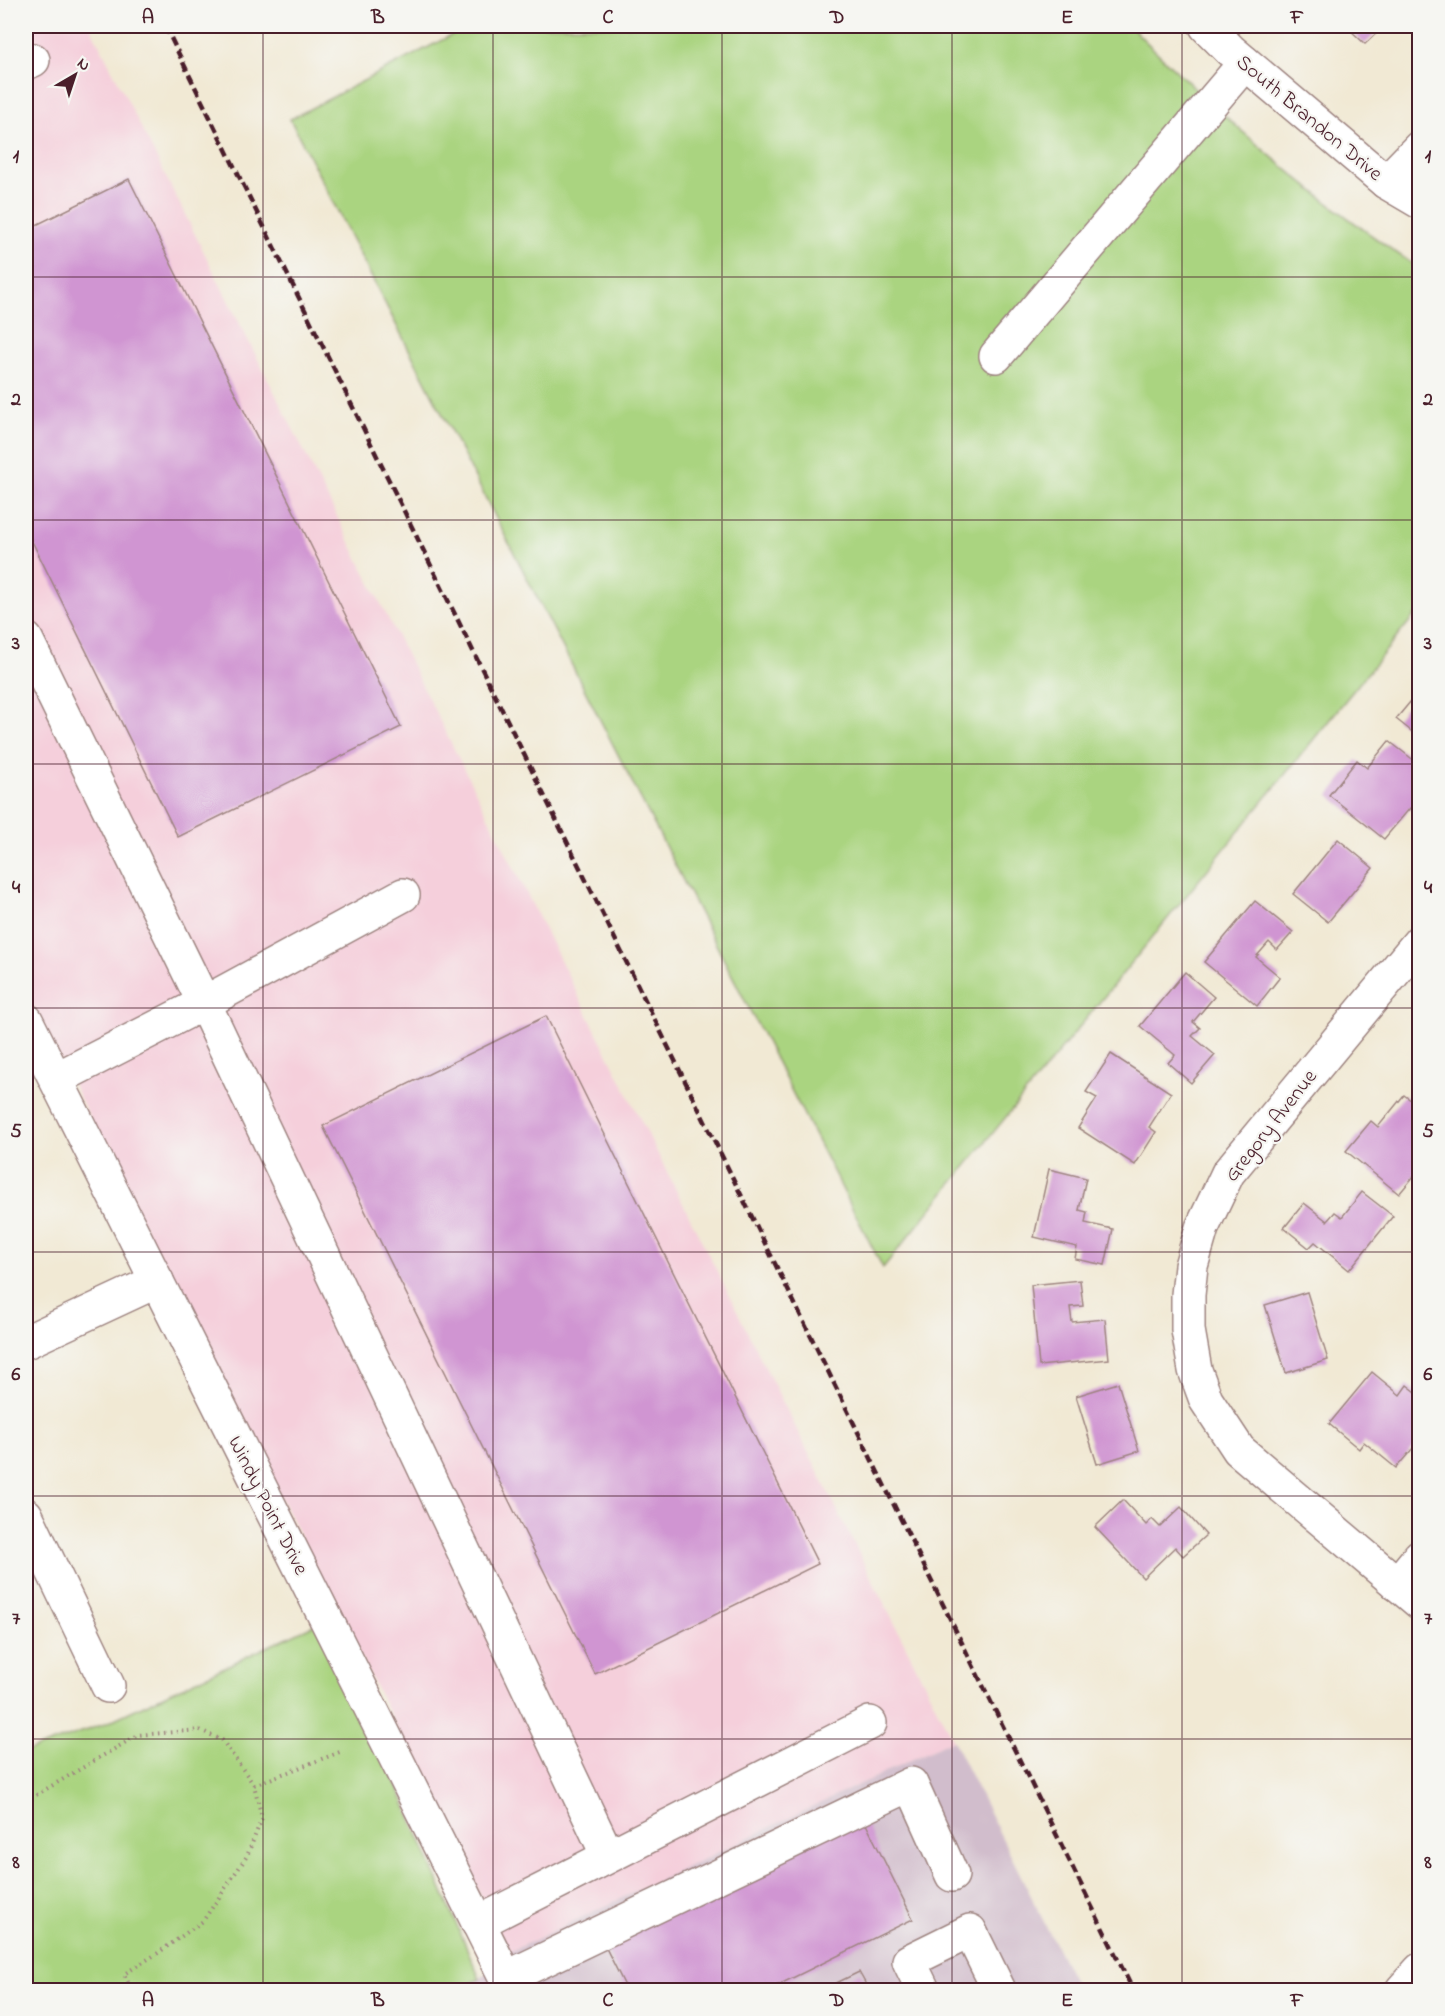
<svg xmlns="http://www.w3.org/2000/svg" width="1445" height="2016" font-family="'Indie Flower',sans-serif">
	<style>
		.built { fill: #f5cfdb }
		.industrial { fill: #d1bdcc }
		.green { fill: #aad480; stroke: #7a7a56; stroke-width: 1.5 }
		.building { fill: #d095d2 }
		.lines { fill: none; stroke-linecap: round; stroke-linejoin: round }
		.minor-casing { stroke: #9e8480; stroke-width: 36 }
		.path { stroke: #9e8480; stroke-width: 4; stroke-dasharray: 1.5 4.5; stroke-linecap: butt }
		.minor { stroke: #fff; stroke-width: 33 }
		.rail { stroke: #4a1f2b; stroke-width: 4.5; stroke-dasharray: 9 4.5; stroke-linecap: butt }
		.grid { fill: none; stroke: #4a1f2b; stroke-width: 1.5; stroke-opacity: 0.55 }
		.labels { text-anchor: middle; stroke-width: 4.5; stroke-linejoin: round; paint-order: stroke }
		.street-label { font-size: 21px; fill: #4a1f2b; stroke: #f6f6f2 }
		.neatline { fill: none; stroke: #4a1f2b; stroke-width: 2 }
		.grid-label { font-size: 20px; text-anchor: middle; font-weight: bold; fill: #4a1f2b }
	</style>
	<rect width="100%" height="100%" fill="#f6f6f2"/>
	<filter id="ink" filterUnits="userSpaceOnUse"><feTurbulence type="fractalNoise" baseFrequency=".0167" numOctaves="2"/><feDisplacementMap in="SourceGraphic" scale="12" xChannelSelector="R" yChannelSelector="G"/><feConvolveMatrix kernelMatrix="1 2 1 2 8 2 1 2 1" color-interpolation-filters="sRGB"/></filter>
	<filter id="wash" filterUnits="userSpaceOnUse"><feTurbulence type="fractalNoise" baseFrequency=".008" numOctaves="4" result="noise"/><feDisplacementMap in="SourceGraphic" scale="24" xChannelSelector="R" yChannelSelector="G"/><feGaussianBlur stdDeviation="1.35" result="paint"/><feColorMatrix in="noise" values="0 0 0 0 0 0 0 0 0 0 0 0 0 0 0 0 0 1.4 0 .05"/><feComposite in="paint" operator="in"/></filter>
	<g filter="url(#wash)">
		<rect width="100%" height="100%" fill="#f1e9d4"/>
		<path class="built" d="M26,26H90L953,1740L509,1952L26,991Z"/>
		<path class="industrial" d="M953,1740L1078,1990H456L480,1979L509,1952Z"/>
		<g class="green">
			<path d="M469,26H1130C1219,114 1314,199 1419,268V610L883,1268L290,119Z"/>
			<path d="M326,1619L480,1979L456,1990H26V1752L104,1724Z"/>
		</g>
		<g id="blocks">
			<g class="building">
				<path d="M1346,26H1384L1365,44Z"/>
				<path d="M129,179L401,727L178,837L26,529V230Z"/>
				<path d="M1420,690V738L1396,719Z"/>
				<path d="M1389,741L1420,765V812L1417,814L1410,808L1384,839L1329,795L1357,760L1367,768Z"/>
				<path d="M1338,839L1373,868L1328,922L1293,894Z"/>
				<path d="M1255,901L1293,932L1277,950L1269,942L1256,957L1280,977L1257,1006L1204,962Z"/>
				<path d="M1185,972L1214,997L1193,1022L1200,1028L1192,1036L1215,1055L1191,1083L1168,1063L1175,1055L1140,1026Z"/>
				<path d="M546,1016L818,1564L595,1674L323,1126Z"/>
				<path d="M1111,1054L1171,1093L1149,1127L1156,1132L1135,1165L1078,1128L1097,1098L1086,1092Z"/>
				<path d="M1404,1095L1420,1107V1169L1399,1194L1346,1151L1371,1121L1378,1127Z"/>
				<path d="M1049,1169L1086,1178L1079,1210L1087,1212L1085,1223L1113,1229L1105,1265L1075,1259L1077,1247L1034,1237Z"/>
				<path d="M1362,1192L1393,1216L1349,1270L1315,1242L1309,1248L1284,1228L1304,1203L1327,1221L1335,1212L1342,1217Z"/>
				<path d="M1080,1280L1083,1306L1070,1307L1072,1322L1105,1319L1109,1359L1039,1366L1031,1285Z"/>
				<path d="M1307,1292L1328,1360L1286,1373L1265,1305Z"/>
				<path d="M1372,1372L1400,1395L1407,1385L1420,1395V1440L1396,1468L1364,1442L1359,1449L1329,1424Z"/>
				<path d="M1118,1383L1139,1451L1097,1464L1076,1396Z"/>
				<path d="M1123,1500L1146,1525L1152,1519L1160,1527L1181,1507L1206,1535L1183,1556L1175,1547L1143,1578L1095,1527Z"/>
				<path d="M862,1816L913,1919L768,1990H627L604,1944Z"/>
				<path d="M859,1972L869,1990H822Z"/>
			</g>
		</g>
	</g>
	<g filter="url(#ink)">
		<use href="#blocks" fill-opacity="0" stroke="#9e8480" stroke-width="1.5"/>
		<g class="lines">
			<defs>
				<g id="minor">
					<path d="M1206,26L1230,50L1386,182L1420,202"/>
					<path d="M26,63L33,60"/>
					<path d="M1386,182L1420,147"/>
					<path d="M996,356L1245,63"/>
					<path d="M26,639L204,1003L403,895"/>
					<path d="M1420,941L1228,1173L1202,1228L1191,1266L1188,1295V1330L1195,1370L1206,1400L1239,1450L1420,1603"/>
					<path d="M26,1020L512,1990"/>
					<path d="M56,1079L204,1003L608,1856"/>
					<path d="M26,1342L157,1281"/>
					<path d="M26,1515L108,1686"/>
					<path d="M1397,1584L1420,1556"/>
					<path d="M478,1923L870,1723"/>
					<path d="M506,1978L911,1784L952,1875"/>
					<path d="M923,1990L909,1961L970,1931L999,1990"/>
					<path d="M1402,1990L1420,1970"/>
				</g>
			</defs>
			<use href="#minor" class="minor-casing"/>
			<g class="path">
				<path d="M254,1785L340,1752"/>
				<path d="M26,1801L138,1735L200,1730L222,1740L254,1785L262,1818L247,1856L203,1921L158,1953L124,1974L132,1990"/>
			</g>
			<use href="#minor" class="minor"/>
			<path class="rail" d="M165,26L1133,1990"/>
		</g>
	</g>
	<path class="grid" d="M263,26V1990M493,26V1990M722,26V1990M952,26V1990M1182,26V1990M26,277H1420M26,520H1420M26,764H1420M26,1008H1420M26,1252H1420M26,1496H1420M26,1739H1420"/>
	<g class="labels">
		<g class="street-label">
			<text transform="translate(1310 117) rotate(40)" y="7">South Brandon Drive</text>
			<text transform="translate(1270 1125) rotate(-52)" y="7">Gregory Avenue</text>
			<text transform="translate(269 1505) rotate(63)" y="7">Windy Point Drive</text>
		</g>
	</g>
	<rect width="1445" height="2016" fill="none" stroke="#f6f6f2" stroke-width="66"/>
	<g transform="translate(75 75) rotate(39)" stroke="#f6f6f2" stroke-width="4.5" paint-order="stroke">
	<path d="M0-4.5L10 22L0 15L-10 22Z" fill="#4a1f2b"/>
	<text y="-9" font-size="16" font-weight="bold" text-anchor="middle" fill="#4a1f2b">N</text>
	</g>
	<rect x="33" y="33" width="1379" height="1950" class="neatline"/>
	<g class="grid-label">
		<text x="148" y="23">A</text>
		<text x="378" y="23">B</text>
		<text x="608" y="23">C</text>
		<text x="837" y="23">D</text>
		<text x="1067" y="23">E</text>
		<text x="1297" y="23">F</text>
		<text x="16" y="162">1</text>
		<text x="1428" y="162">1</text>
		<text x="16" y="405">2</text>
		<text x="1428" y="405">2</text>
		<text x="16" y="649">3</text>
		<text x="1428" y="649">3</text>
		<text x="16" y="893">4</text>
		<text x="1428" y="893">4</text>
		<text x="16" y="1137">5</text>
		<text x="1428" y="1137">5</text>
		<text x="16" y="1380">6</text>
		<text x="1428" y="1380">6</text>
		<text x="16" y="1624">7</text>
		<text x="1428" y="1624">7</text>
		<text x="16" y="1868">8</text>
		<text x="1428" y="1868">8</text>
		<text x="148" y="2006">A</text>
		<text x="378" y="2006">B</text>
		<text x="608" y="2006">C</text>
		<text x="837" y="2006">D</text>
		<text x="1067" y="2006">E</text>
		<text x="1297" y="2006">F</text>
	</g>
</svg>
